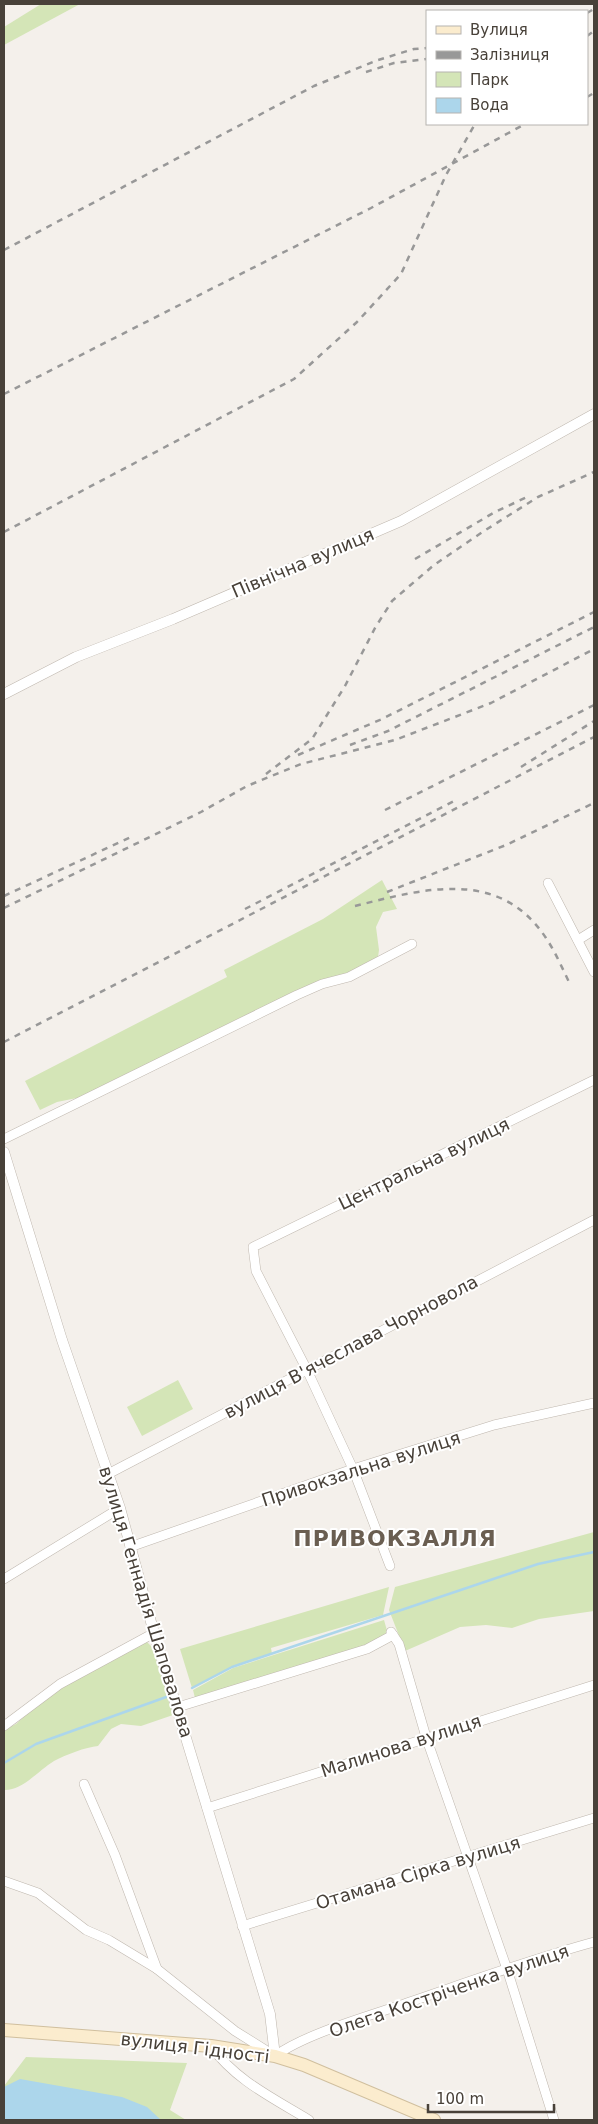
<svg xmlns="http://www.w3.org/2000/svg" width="598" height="2124" font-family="'DejaVu Sans',sans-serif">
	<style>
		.green { fill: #d4e5b7 }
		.water { fill: #acd6eb }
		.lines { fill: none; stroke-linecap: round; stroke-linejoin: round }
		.stream { stroke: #acd6eb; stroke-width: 2.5 }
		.minor-casing { stroke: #bfb7ae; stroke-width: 10 }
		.tertiary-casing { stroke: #bfb7ae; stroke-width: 11 }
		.secondary-casing { stroke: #d0bf9e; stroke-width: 14 }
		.minor { stroke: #fff; stroke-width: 9 }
		.tertiary { stroke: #fff; stroke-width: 10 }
		.secondary { stroke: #fbecce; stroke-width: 12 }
		.rail { stroke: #989898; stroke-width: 2.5; stroke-dasharray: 6 6; stroke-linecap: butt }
		.labels { text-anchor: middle; stroke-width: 4; stroke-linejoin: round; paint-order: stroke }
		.street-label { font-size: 18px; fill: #484139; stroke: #fff }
		.district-label { font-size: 22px; font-weight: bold; letter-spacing: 1px; fill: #6a5e51; stroke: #fff }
	</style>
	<rect width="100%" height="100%" fill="#f4f0eb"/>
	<g class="green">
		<path d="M41,4H80L4,45V27Z"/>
		<path d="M382,880L397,909L383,912L376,927L379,950L378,957L355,970L82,1097L57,1102L40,1110L25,1081L227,977L224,970L323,919Z"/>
		<path d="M178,1380L193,1409L142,1436L127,1407Z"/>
		<path d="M594,1532V1611L539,1619L512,1628L486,1625L460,1627L405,1651L389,1610L395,1587Z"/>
		<path d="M389,1587L383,1615L271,1648L272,1654L232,1667L192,1688L180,1649Z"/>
		<path d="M384,1620L388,1634L369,1644L195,1698L193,1690L233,1668Z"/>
		<path d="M142,1642H147L152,1647L173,1715L141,1726L121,1724L111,1729L98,1746C86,1747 65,1755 54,1761C39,1770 22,1791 4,1790V1730L16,1724L41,1701L68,1683Z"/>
		<path d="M26,2057L187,2063L170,2110L186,2120H4V2086Z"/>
	</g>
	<path class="water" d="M20,2079L122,2097L147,2107L161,2120H4V2087Z"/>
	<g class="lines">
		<g class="stream">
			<path d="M192,1688L232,1667L538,1564L594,1552"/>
			<path d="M4,1763L36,1744L169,1696"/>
		</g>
		<defs>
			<g id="minor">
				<path d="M548,883L594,972"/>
				<path d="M578,940L594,930"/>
				<path d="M4,1139L297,995L322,984L349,977L412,944"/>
				<path d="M108,1474L594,1220"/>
				<path d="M130,1547L353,1469L494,1425L594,1403"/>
				<path d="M390,1566L353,1469L307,1370L256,1271L253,1247L594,1080"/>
				<path d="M4,1579L120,1508"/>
				<path d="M391,1632L399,1644L426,1737L507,1969L554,2120"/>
				<path d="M178,1707L367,1649L393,1635"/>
				<path d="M4,1726L60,1684L154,1633"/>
				<path d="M84,1784L115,1855L157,1969"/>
				<path d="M207,1808L594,1685"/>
				<path d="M4,1881L38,1893L86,1930L109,1940L157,1969L235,2031L275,2056C304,2035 362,2018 398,2006C463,1984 528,1960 594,1942"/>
				<path d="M242,1926L594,1818"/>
				<path d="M211,2046C235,2080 273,2098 309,2120"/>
			</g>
			<g id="tertiary">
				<path d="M4,694L76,657L173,619L401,521L594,414"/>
				<path d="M4,1152L62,1340L120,1508L154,1633L270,2014L275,2056"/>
			</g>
			<path id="secondary" d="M4,2030L211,2046L275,2056L304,2065L434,2120"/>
		</defs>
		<use href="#minor" class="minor-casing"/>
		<use href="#tertiary" class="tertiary-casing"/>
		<use href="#secondary" class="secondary-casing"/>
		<use href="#minor" class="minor"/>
		<use href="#tertiary" class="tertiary"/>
		<use href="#secondary" class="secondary"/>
		<g class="rail">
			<path d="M587,13L594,9"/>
			<path d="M587,36L594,31"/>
			<path d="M366,72L394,63L427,59"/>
			<path d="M587,97L594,93"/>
			<path d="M4,250L314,86L378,60L414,49L427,48"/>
			<path d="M4,394L371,208L525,124"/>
			<path d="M4,532L294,379L357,322L401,274L446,175L475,124"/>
			<path d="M415,559L495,512L527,497"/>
			<path d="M350,745L388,731L594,627"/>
			<path d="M298,755L382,719L594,612"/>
			<path d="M521,767L594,721"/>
			<path d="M266,774L312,739L345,686L375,628L392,601L434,565L484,531L538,497L594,472"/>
			<path d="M385,810L594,705"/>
			<path d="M387,892L506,845L594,803"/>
			<path d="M4,896L133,836"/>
			<path d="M355,906C423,889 499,867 546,938C556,953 563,970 571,986"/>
			<path d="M4,908L201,812L247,786L301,764L395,740L491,703L594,649"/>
			<path d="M245,909L454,801"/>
			<path d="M4,1042L594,737"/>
		</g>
	</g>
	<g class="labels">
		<g class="street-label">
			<text transform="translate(303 563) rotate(-23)" y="6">Північна вулиця</text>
			<text transform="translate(424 1164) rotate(-26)" y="6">Центральна вулиця</text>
			<text transform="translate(351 1347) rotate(-28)" y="6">вулиця В'ячеслава Чорновола</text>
			<text transform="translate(361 1469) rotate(-18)" y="6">Привокзальна вулиця</text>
			<text transform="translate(146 1602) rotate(73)" y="6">вулиця Геннадія Шаповалова</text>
			<text transform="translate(401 1746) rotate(-18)" y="6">Малинова вулиця</text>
			<text transform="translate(418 1873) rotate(-17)" y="6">Отамана Сірка вулиця</text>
			<text transform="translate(449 1991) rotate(-19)" y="6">Олега Костріченка вулиця</text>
			<text transform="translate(195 2048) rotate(7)" y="6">вулиця Гідності</text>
		</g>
		<g class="district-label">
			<text x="395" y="1546">ПРИВОКЗАЛЛЯ</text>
		</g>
	</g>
	<rect width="598" height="2124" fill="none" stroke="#484139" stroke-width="10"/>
	<rect x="426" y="10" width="162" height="115" fill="#ffffff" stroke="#b6b3b0"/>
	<rect x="436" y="26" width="25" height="8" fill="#fbecce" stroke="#b6b3b0"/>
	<text x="470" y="35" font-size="15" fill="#484139">Вулиця</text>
	<rect x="436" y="51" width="25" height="8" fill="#989898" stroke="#b6b3b0"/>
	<text x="470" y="60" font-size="15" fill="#484139">Залізниця</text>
	<rect x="436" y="72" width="25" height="15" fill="#d4e5b7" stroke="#b6b3b0"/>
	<text x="470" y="85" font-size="15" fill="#484139">Парк</text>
	<rect x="436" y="98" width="25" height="15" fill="#acd6eb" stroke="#b6b3b0"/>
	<text x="470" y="110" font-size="15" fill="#484139">Вода</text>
	<path d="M428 2104v8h126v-8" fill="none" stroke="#484139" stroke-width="2.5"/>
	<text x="436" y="2104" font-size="15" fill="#484139" stroke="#ffffff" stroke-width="4" paint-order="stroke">100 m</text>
</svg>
